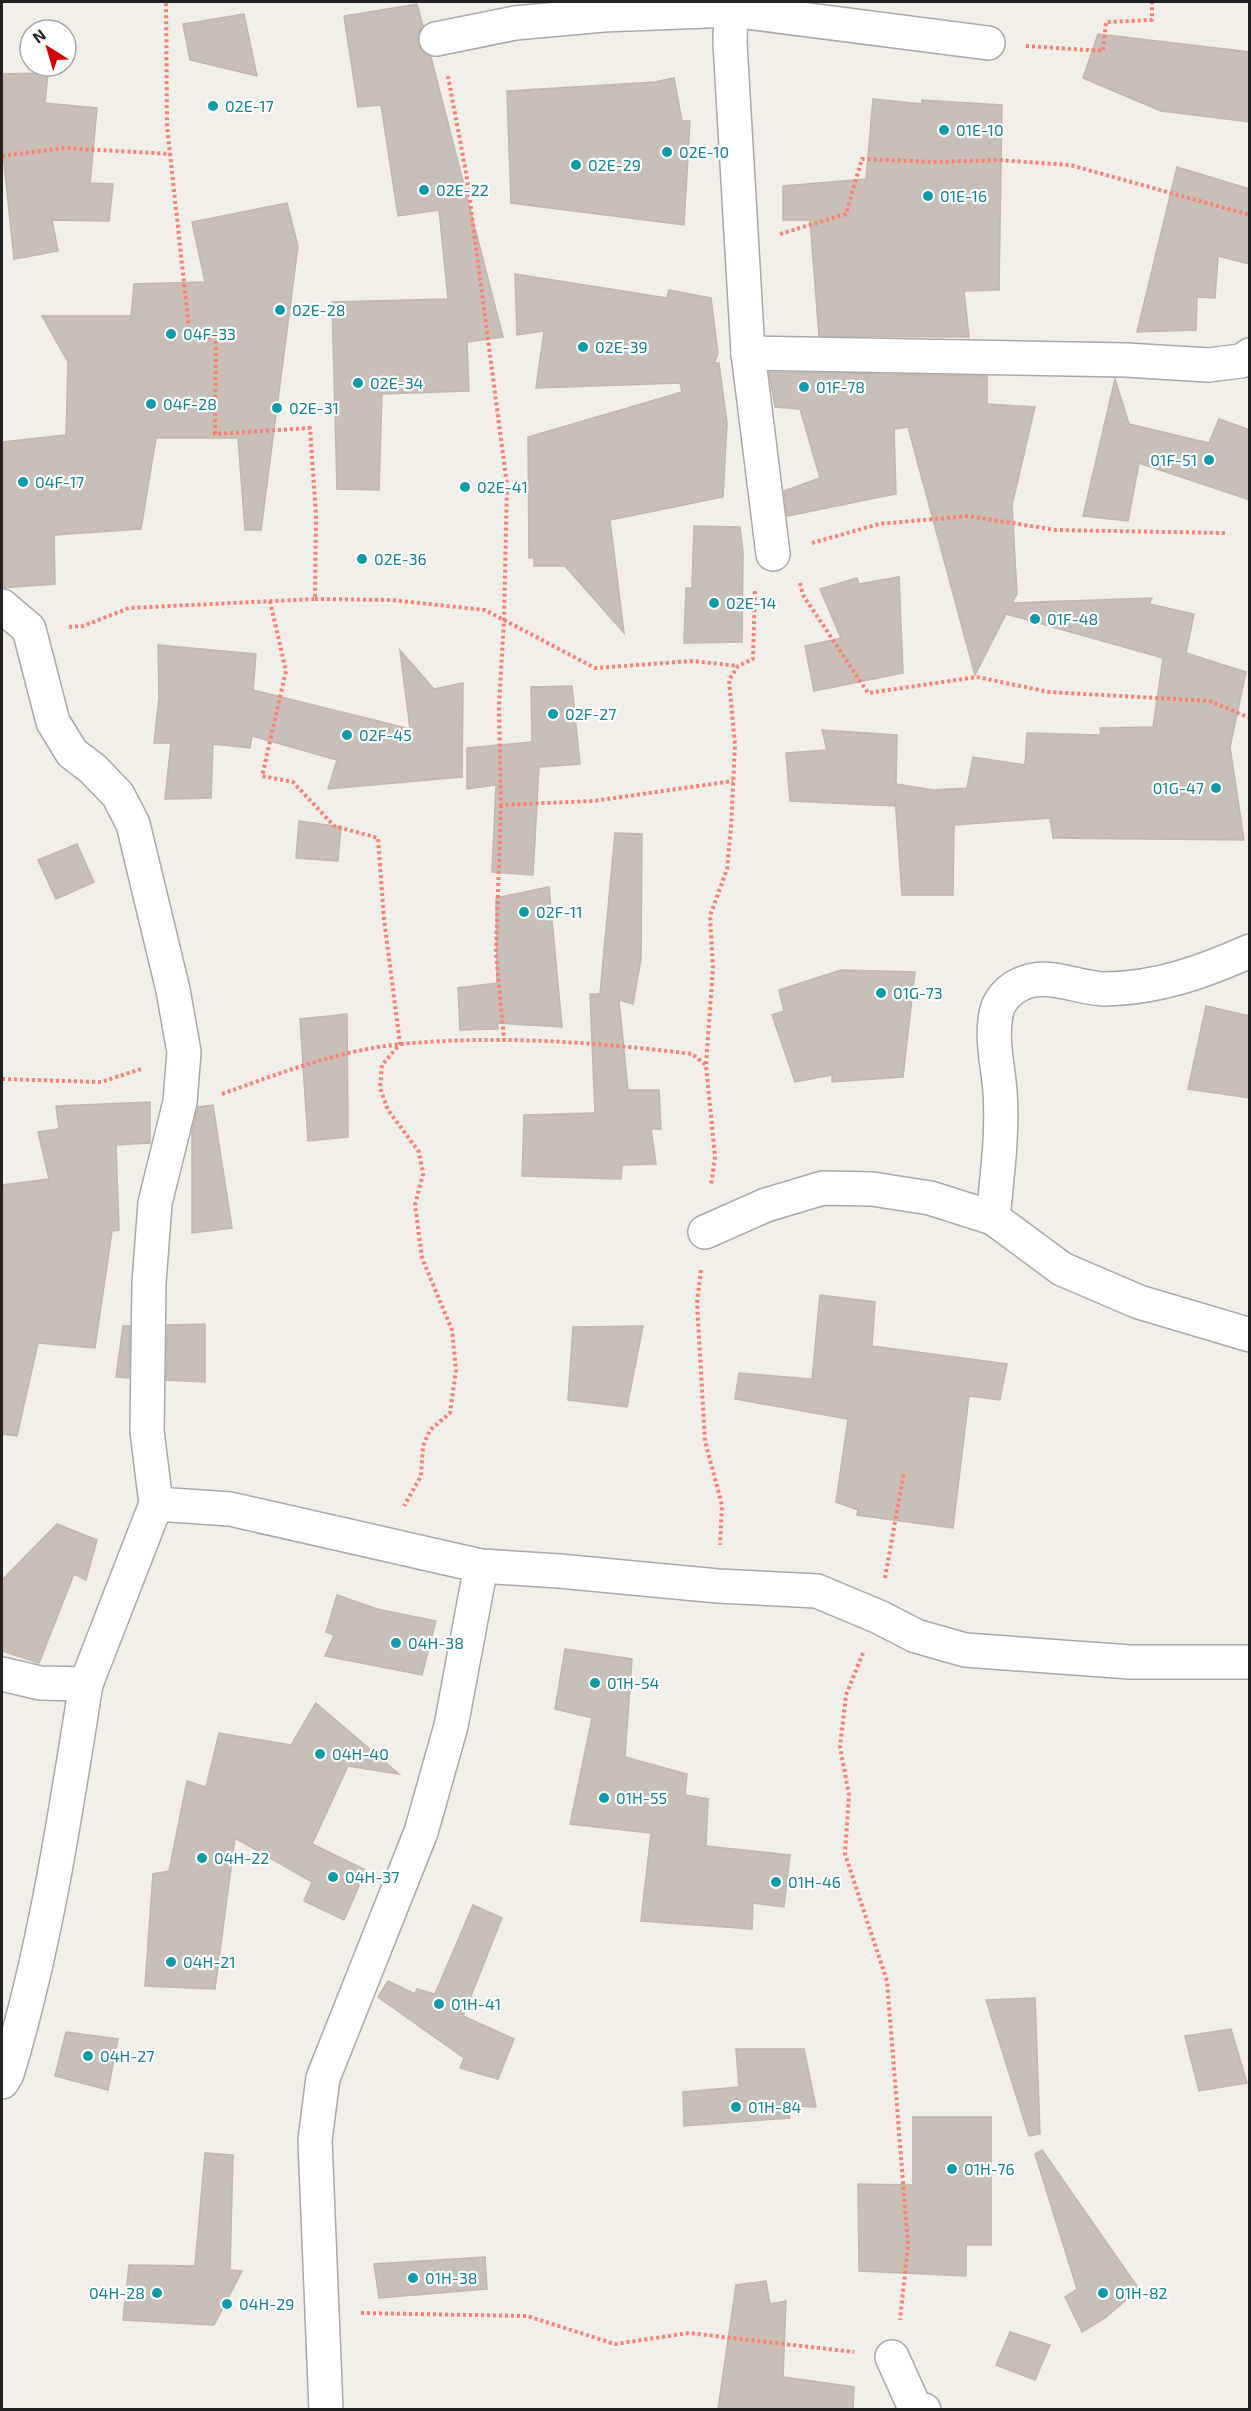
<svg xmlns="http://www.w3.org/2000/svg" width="1251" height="2411" font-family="'Exo 2',sans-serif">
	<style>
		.building { fill: #c7bfb8; stroke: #c4b6ab; stroke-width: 1.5 }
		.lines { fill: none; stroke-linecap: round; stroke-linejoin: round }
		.street-casing { stroke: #a9a9a9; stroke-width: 36 }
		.path { stroke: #fa8072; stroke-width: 4; stroke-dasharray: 3 3; stroke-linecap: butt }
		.street { stroke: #fff; stroke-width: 33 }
		.culture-dot { fill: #0f9aa8; stroke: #fff; stroke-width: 2 }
		.labels { text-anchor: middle; stroke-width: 4.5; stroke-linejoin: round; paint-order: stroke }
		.culture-label { font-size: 16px; fill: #0d838f; stroke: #fff; text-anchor: start }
	</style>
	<rect width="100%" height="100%" fill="#f2efe9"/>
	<g class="building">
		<path d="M417,4L423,26L418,34V43L422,52L431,57L503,337L467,342L469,391L382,394L379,490L337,489L332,302L448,299L439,210L398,216L381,105L358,107L344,16Z"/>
		<path d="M244,14L257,76L190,60L183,24Z"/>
		<path d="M1098,34L1250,52V122L1161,111L1083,78Z"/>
		<path d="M48,73L45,103L97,108L90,183L113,184L109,221L52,220L58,251L14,259L2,144V74Z"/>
		<path d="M674,78L682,121H690L684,225L511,203L507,91L655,82Z"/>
		<path d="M873,99L922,104V100L1002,105L999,290L964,291L969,337L819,336L810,220H783V186L866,179Z"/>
		<path d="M1177,167L1250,189V264L1218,256L1215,298L1197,297L1196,330L1137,332Z"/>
		<path d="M287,203L298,246L261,530H245L238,438H156L141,529L54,535L55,584L2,588V442L66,435L68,362L42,316H131L134,284L205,282L192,222Z"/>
		<path d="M515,274L667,298L669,290L711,298L718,354L714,363H719L727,423L723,497L610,520L624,633L565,566H534V557L529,558L528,437L682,392L680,383L536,388L544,331L517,335Z"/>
		<path d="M769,372L987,376V404L1035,407L1012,505L1017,594L1012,603L1152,598L1149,604L1194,614L1186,653L1246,672L1230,747L1244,840L1053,838L1050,818L954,825L953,895H902L895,797V806L790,801L786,753L827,750L822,730L897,735L896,784L933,790L967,788L973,757L1025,765L1027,733L1101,735L1100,728L1153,727L1163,658L1006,614L975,675L908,427L894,429L896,494L787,516L784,491L820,478L800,409L775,407Z"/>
		<path d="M1115,379L1129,424L1209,443L1219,419L1250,430V500L1139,463L1128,521L1083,516Z"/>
		<path d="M694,526L740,527L743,552L742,642L684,643L686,588H692Z"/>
		<path d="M899,577L903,673L814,691L805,646L841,638L820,589L857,578L859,584Z"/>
		<path d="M158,645L256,654L253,690L410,729L400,650L434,689L463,683L462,777L328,789L337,760L252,736L250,748L213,744L211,798L165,799L171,743H154L159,698Z"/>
		<path d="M572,686L580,764L539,767L533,875L492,872L496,785L467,789V748L532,742L531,687Z"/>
		<path d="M299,821L341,827L338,861L296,858Z"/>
		<path d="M615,833L642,834L641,959L633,1004L619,1000L628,1090H659L661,1129H651L656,1164L622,1165L621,1179L522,1176L524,1115L595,1113L590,994H600Z"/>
		<path d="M77,844L94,882L56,899L38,860Z"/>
		<path d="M549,887L562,1027L497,1023L498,1029L460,1030L458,988L497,983L496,898Z"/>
		<path d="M841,970L915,972L903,1077L832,1082V1075L795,1082L772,1015L784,1011L779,990Z"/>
		<path d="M1206,1006L1250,1016V1098L1188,1089Z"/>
		<path d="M347,1014L348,1137L308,1141L300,1019Z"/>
		<path d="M150,1102V1143L116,1145L119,1230L112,1231L95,1348L38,1343L17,1436L2,1434V1185L49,1179L38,1132L59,1129L56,1106Z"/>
		<path d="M213,1105L232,1228L192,1233V1132L198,1107Z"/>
		<path d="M820,1295L875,1302L872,1346L1007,1364L1000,1400L969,1396L953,1528L857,1515L858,1510L836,1502L848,1419L735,1399L739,1373L812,1379Z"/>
		<path d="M205,1324V1382L166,1380L167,1325Z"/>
		<path d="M123,1326H130L129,1378L116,1377Z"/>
		<path d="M643,1326L627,1407L568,1400L573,1327Z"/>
		<path d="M57,1524L97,1540L86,1580L74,1574L39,1663L2,1651V1580Z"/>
		<path d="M337,1595L377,1609L436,1621L422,1675L325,1656L334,1635L326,1632Z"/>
		<path d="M565,1649L632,1659L625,1757L687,1774L685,1795L708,1799L706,1846L790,1855L784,1907L753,1903L752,1929L641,1921L651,1833L570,1824L592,1718L555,1709Z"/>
		<path d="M316,1703L399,1774L348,1766L312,1844L366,1870L344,1920L304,1901L312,1882L235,1838L215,1989L145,1986L153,1874L169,1871L187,1781L206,1787L219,1733L291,1745Z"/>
		<path d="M473,1905L502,1918L463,2016L514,2039L498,2079L460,2068L464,2058L378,1997L388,1981L415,1994L417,1989L435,1994Z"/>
		<path d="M1035,1998L1040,2134L1029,2136L986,2000Z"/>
		<path d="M1231,2029L1247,2083L1199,2091L1185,2036Z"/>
		<path d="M66,2032L118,2039L108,2090L55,2076Z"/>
		<path d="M736,2049H804L816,2107L788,2106L790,2118L684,2126L683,2092L739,2087Z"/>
		<path d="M913,2117H991V2245H966V2276L859,2271L858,2184L913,2185Z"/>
		<path d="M1042,2150L1139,2289L1105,2318L1082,2332L1065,2297L1077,2289L1035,2154Z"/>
		<path d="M205,2153L233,2155L230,2270L242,2271L214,2325L123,2320L129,2265L195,2266Z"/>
		<path d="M485,2257L487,2289L379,2298L374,2264Z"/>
		<path d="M766,2281L770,2304L786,2301L783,2377L854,2387L853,2409H718L736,2285Z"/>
		<path d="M1010,2332L1050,2345L1035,2380L996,2365Z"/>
	</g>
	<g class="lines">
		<defs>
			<g id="street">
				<path d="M731,2L730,43L748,353L773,554"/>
				<path d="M436,39L515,23L603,15L731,10L988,43"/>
				<path d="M748,353L1126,360L1208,365L1241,361L1250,355"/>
				<path d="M2,606L29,629L53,722L72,753L93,769L118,795L133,824L173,990L184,1052L180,1102L155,1203L149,1283L147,1431L156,1504L230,1509L481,1566L559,1571L718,1586L817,1591L879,1617L916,1636L965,1650L1130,1662H1250"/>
				<path d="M993,1218C997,1176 1003,1134 1000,1091C998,1066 991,1040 996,1014C998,1001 1009,989 1021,984C1050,971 1077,989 1106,989C1158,988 1203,972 1250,951"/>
				<path d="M705,1232L766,1205L823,1188L872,1189L930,1198L993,1218L1062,1269L1139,1302L1250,1335"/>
				<path d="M2,1674L40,1683L86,1684L156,1504"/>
				<path d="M2,2082L7,2074C46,1946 65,1815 86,1684"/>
				<path d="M892,2357L915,2408L924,2410"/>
				<path d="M326,2410L315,2140L323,2078L421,1832L451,1726L481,1566"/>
			</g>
		</defs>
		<use href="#street" class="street-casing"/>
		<g class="path">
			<path d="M1026,46L1103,51L1106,22L1152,20V2"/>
			<path d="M448,76L467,178L507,485L504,620L499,706L501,805L593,801L733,781"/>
			<path d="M2,156L64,148L170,154"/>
			<path d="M780,234L846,214L862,159L936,162L999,160L1070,165L1250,215"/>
			<path d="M812,543L879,524L968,516L1056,530L1225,533"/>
			<path d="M800,583L803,595L868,693L977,677L1049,692L1210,701L1250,718"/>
			<path d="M315,599L391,600L485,610L595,668L693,661L738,666"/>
			<path d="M270,601L286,671L262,776L293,782L334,826L378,838L384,919L400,1044L382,1065L380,1088L388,1110L419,1152L423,1174L415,1205L422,1258L452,1330L456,1370L450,1413L430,1430L423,1446L421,1476L404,1506"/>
			<path d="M69,627L83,626L129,608L315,599L316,515L310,428L215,434L216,337L190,338L167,126L166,2"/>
			<path d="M501,805L496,953L504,1040"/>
			<path d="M706,1064L713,968L710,916L727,869L731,827L735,745L729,680L738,666L753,659L755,590"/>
			<path d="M2,1079L101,1082L141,1069"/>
			<path d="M222,1094C280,1073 340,1050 402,1044C498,1035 596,1042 692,1054L706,1065L715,1157L711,1185"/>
			<path d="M701,1270L697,1303L705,1441L722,1505L720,1545"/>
			<path d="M885,1578L904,1472"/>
			<path d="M863,1653L846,1695L840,1747L849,1795L845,1854L887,1981L908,2245L900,2320"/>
			<path d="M361,2313L527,2316L615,2344L689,2333L854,2352"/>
		</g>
		<use href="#street" class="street"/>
	</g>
	<g class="culture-dot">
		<circle cx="213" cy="106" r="6"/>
		<circle cx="944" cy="130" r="6"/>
		<circle cx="667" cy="152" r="6"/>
		<circle cx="576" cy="165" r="6"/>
		<circle cx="424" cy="190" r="6"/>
		<circle cx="928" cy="196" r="6"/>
		<circle cx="280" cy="310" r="6"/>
		<circle cx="171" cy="334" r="6"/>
		<circle cx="583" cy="347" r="6"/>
		<circle cx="358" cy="383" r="6"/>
		<circle cx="804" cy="387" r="6"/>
		<circle cx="151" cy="404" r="6"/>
		<circle cx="277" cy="408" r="6"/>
		<circle cx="1209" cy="460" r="6"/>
		<circle cx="23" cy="482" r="6"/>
		<circle cx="465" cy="487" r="6"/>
		<circle cx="362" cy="559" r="6"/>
		<circle cx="714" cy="603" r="6"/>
		<circle cx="1035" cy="619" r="6"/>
		<circle cx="553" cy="714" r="6"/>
		<circle cx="347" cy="735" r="6"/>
		<circle cx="1216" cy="788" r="6"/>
		<circle cx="524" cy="912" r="6"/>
		<circle cx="881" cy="993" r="6"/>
		<circle cx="396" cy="1643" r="6"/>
		<circle cx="595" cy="1683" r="6"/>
		<circle cx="320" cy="1754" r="6"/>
		<circle cx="604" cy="1798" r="6"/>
		<circle cx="202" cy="1858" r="6"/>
		<circle cx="333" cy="1877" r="6"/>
		<circle cx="776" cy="1882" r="6"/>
		<circle cx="171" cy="1962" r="6"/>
		<circle cx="439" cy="2004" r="6"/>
		<circle cx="88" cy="2056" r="6"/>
		<circle cx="736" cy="2107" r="6"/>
		<circle cx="952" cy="2169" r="6"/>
		<circle cx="413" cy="2278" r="6"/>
		<circle cx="157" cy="2293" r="6"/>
		<circle cx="1103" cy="2293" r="6"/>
		<circle cx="227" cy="2304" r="6"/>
	</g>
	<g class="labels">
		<g class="culture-label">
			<text x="225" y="112">02E-17</text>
			<text x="956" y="136">01E-10</text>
			<text x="679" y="158">02E-10</text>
			<text x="588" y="171">02E-29</text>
			<text x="436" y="196">02E-22</text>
			<text x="940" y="202">01E-16</text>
			<text x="292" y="316">02E-28</text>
			<text x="183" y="340">04F-33</text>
			<text x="595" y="353">02E-39</text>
			<text x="370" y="389">02E-34</text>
			<text x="816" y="393">01F-78</text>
			<text x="163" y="410">04F-28</text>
			<text x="289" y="414">02E-31</text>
			<text x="1197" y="466" text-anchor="end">01F-51</text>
			<text x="35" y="488">04F-17</text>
			<text x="477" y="493">02E-41</text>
			<text x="374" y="565">02E-36</text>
			<text x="726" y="609">02E-14</text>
			<text x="1047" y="625">01F-48</text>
			<text x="565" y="720">02F-27</text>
			<text x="359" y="741">02F-45</text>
			<text x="1204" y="794" text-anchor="end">01G-47</text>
			<text x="536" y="918">02F-11</text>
			<text x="893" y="999">01G-73</text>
			<text x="408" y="1649">04H-38</text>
			<text x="607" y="1689">01H-54</text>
			<text x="332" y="1760">04H-40</text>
			<text x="616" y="1804">01H-55</text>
			<text x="214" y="1864">04H-22</text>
			<text x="345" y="1883">04H-37</text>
			<text x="788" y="1888">01H-46</text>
			<text x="183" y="1968">04H-21</text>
			<text x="451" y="2010">01H-41</text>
			<text x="100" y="2062">04H-27</text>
			<text x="748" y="2113">01H-84</text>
			<text x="964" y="2175">01H-76</text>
			<text x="425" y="2284">01H-38</text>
			<text x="145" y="2299" text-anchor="end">04H-28</text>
			<text x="1115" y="2299">01H-82</text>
			<text x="239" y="2310">04H-29</text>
		</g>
	</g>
	<rect width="1251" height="2411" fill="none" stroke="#222222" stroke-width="6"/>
	<g transform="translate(48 48) rotate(323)"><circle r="28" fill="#ffffff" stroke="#a7a7a7" stroke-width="1.5"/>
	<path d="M0-4.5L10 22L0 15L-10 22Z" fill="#d40000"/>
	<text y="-9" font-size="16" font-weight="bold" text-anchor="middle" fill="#222222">N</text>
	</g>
</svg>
